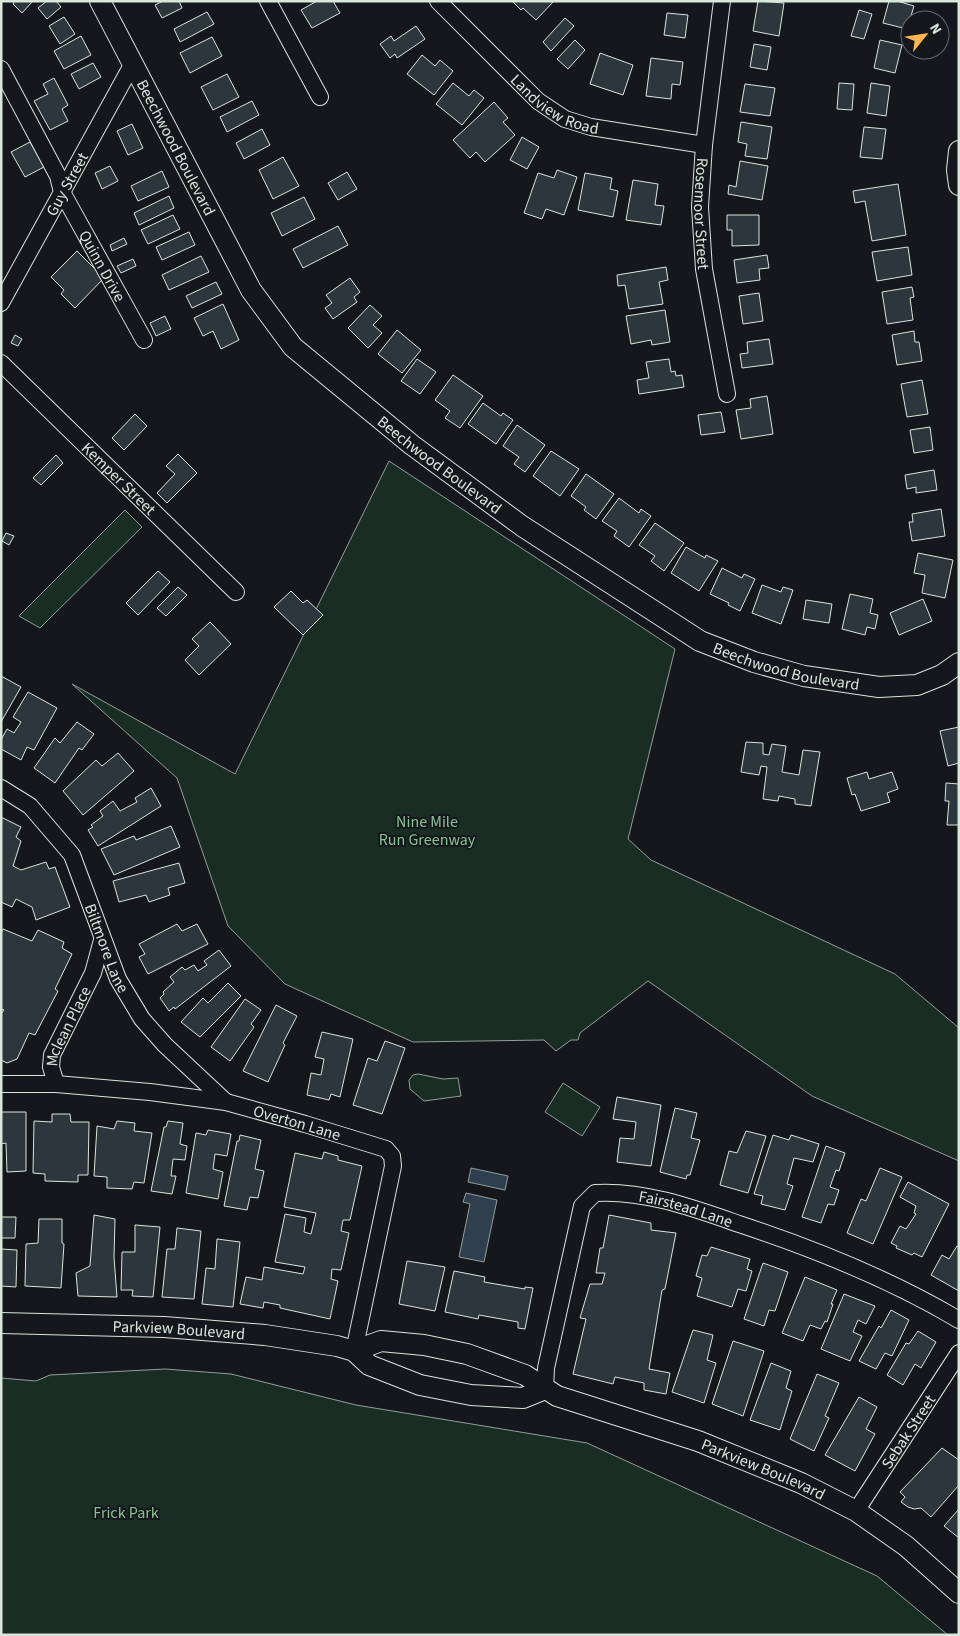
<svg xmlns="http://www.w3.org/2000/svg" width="960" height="1636" font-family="'Source Sans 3',sans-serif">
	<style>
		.green { fill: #1a2d24; stroke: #939e99 }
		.water { fill: #2f3f4d; stroke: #939e99 }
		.building { fill: #2c363c; stroke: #d8e6dc }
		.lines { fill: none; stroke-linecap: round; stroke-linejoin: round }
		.minor-casing { stroke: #d8e6dc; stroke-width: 18 }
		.tertiary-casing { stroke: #d8e6dc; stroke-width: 22 }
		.minor { stroke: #14181c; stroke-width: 16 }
		.tertiary { stroke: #14181c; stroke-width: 20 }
		.labels { text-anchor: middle; stroke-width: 4; stroke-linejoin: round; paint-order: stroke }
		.street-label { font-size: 16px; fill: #d8e6dc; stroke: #14181c }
		.park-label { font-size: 16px; fill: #8ac095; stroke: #14181c }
	</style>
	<rect width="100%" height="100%" fill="#14181c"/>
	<g class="green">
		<path d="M389,461L675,649L628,839L651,860L895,974L959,1028V1161L812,1096L648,981L580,1033L578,1040H571L556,1051L544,1040L413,1042L285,984L228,926L177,778L72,684L235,774Z"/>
		<path d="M125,510L142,527L40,628L19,616Z"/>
		<path d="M418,1074L443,1079L458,1078L461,1096L424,1101L410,1089L409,1080L413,1075Z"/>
		<path d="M563,1083L600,1107L582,1136L545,1112Z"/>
		<path d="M165,1369L231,1374L356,1405L587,1443L877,1576L948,1635H1V1378L36,1381L50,1375Z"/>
	</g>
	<g class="water">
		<path d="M471,1168L508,1176L505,1190L468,1182Z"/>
		<path d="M466,1193L497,1200L484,1262L459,1257L470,1204L463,1202Z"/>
	</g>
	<g class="building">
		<path d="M15,1H33L22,13L13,4Z"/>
		<path d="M47,1H56L61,7L47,19L38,8Z"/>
		<path d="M163,1H179L182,8L162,18L155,5Z"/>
		<path d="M317,1H333L340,13L312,28L301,10Z"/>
		<path d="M512,1H554L536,20L523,8L521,10Z"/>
		<path d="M758,1L784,3L779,36L753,31Z"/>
		<path d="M889,1H897L914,6L907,29L883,23Z"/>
		<path d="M859,10L872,14L864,39L851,36Z"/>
		<path d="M207,12L214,24L180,42L174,29Z"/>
		<path d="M667,13L688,15L685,38L664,35Z"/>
		<path d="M64,17L75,34L60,44L49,26Z"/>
		<path d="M565,18L574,26L551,51L543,42Z"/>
		<path d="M416,26L425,39L397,58L395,54L390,58L380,44L391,36L394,41Z"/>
		<path d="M81,36L91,55L64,69L54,51Z"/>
		<path d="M212,37L222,56L190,73L180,53Z"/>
		<path d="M575,40L585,50L568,69L557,59Z"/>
		<path d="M880,40L902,45L895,73L874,68Z"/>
		<path d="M754,44L771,47L767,70L750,67Z"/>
		<path d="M600,53L633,65L623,95L590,84Z"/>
		<path d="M422,55L435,66L440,60L453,71L434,95L407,74Z"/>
		<path d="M651,58L683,62L680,85L672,84L671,99L646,96Z"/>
		<path d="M93,63L101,77L79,89L71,74Z"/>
		<path d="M227,74L239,97L213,110L201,87Z"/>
		<path d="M54,78L68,105L62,109L68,121L50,130L34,101L48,94L43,84Z"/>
		<path d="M453,83L469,96L474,90L484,98L462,125L436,104Z"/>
		<path d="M839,83L854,84L852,110L837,109Z"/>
		<path d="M871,83L890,86L886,116L867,113Z"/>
		<path d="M745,84L775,88L770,116L740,112Z"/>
		<path d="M252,101L259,115L227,132L220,117Z"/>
		<path d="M494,102L508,118L503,122L515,135L485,162L476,152L470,158L453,140Z"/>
		<path d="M741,122L772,127L767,159L745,156L747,144L738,142Z"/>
		<path d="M132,124L143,148L128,155L117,131Z"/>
		<path d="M864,127L886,129L882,159L860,157Z"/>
		<path d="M262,129L270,145L244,159L236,143Z"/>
		<path d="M522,137L539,147L527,169L510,160Z"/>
		<path d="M30,142L44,167L25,177L11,152Z"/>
		<path d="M283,157L299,186L273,199L259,170Z"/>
		<path d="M740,161L768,166L762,200L728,194L729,185L736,187Z"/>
		<path d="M110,166L118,181L102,189L95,173Z"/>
		<path d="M557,170L577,177L564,215L546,209L542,219L524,213L538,173L554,178Z"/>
		<path d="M162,171L169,187L138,201L131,186Z"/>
		<path d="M347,172L357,189L338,200L328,183Z"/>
		<path d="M585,173L612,178L610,189L618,191L613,217L578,210Z"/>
		<path d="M633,180L658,184L655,205L664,206L661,225L626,220Z"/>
		<path d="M898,184L906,235L872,241L865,201L855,203L853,191Z"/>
		<path d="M169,196L174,208L139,225L134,213Z"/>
		<path d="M304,197L315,219L282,236L271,213Z"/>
		<path d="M173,215L180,229L148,244L141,230Z"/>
		<path d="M727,215H759V245L732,246V230H727Z"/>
		<path d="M338,226L348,245L303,268L293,249Z"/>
		<path d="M189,232L195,245L162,260L156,247Z"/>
		<path d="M124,238L127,244L112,251L110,245Z"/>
		<path d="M908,247L912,275L877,281L872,252Z"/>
		<path d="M77,251L104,278L75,308L61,294L64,290L51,277Z"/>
		<path d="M767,255L769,268L759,269L760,280L737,283L734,260Z"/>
		<path d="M201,256L209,272L169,290L162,275Z"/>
		<path d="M133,259L136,266L121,273L117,266Z"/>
		<path d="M666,267L668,280L659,282L663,304L629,309L625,285L618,286L617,275Z"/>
		<path d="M350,278L360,292L354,297L357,302L333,319L325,308L332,303L326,295Z"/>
		<path d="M216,282L222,294L192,308L186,296Z"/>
		<path d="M912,287L914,297L910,298L913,320L887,324L882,292Z"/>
		<path d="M759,293L763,321L743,324L739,296Z"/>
		<path d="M223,304L239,340L221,349L213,331L203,336L194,318Z"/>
		<path d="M370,305L382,316L373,325L382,333L368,348L348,328Z"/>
		<path d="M665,310L670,342L652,345L651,340L631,344L626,316Z"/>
		<path d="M165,316L171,329L156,336L150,323Z"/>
		<path d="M397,330L421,350L402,373L378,354Z"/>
		<path d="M914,331L915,342H919L922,361L897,365L892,335Z"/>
		<path d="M15,335L22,339L18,346L11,343Z"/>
		<path d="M769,339L773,364L742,368L740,354L748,353L747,342Z"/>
		<path d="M417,359L436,372L420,394L401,381Z"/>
		<path d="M669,359L671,372L675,371L676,376L682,375L684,387L639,394L637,380L649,378L646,362Z"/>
		<path d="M453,375L483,396L460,428L445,418L450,411L435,400Z"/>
		<path d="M922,380L928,414L907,417L901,384Z"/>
		<path d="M767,396L773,434L741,439L736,410L751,408L750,399Z"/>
		<path d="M483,403L501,416L503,413L513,420L496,444L468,424Z"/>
		<path d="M721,412L725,432L701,435L698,415Z"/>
		<path d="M135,414L147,426L124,450L112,438Z"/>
		<path d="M517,425L545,445L525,472L514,464L519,457L503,446Z"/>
		<path d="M930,427L933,450L914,453L910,430Z"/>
		<path d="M551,451L579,469L560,496L533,476Z"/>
		<path d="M178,454L197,473L167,503L157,493L175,474L166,466Z"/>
		<path d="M56,455L63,463L41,485L33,478Z"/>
		<path d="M934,470L937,490L916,493V487L907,489L905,475Z"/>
		<path d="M586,474L614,494L596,519L584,510L586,507L571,496Z"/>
		<path d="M619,498L639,513L641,509L651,516L629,547L614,536L617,531L602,521Z"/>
		<path d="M941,509L945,536L912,541L909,522H913L912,514Z"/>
		<path d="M655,523L684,543L664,571L651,561L655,556L639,545Z"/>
		<path d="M6,533L14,536L9,545L2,541Z"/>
		<path d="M686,547L705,558L706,555L718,561L699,591L671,573Z"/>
		<path d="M918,553L953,560L945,598L922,593L925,575L914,573Z"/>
		<path d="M722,568L742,578L744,574L755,579L740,611L728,605L729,603L710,594Z"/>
		<path d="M158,571L170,582L138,615L126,603Z"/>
		<path d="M762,585L781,592L783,587L793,590L781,624L752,613Z"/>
		<path d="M178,587L187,595L166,616L157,608Z"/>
		<path d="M291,591L303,603L307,600L323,615L303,635L274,607Z"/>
		<path d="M850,594L873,599L870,613L878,615L875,629L867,627L865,635L842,629Z"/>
		<path d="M923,599L932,621L899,635L890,613Z"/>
		<path d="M806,600L832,604L829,623L803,619Z"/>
		<path d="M210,622L231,644L199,675L185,660L199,646L192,639Z"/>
		<path d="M1,676L21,687L1,722Z"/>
		<path d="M28,692L57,708L34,750L27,747L21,760L1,749V740L7,729L14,733L21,722L13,717Z"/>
		<path d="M77,722L94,734L82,750L79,748L55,783L34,768L55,738L60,743Z"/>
		<path d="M959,727V763L948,766L940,731Z"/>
		<path d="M746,742L763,743V754L769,755L772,744L786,746L782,772L799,775L803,750L820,752L811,806L795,804V799L779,796L778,801L763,799L767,767L761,766L759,775L741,772Z"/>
		<path d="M118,753L134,771L83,815L63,791L96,760L102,766Z"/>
		<path d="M867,772L869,779L892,772L898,789L887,793L890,802L861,811L855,794L852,795L847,778Z"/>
		<path d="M946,783L959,784V825H947L949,801H945Z"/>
		<path d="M151,788L161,806L98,846L88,830L93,827L91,825L103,816L100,811L113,801L120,811L137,802L135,798Z"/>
		<path d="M1,817L21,827L16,837L21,841L13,866L21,870L46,862L49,869L55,867L70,907L36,920L32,907L16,899L12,907L1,902Z"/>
		<path d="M171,826L180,847L114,875L101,849L134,836L136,840Z"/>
		<path d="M179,863L185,883L168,888L170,895L149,902L146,895L119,902L113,881Z"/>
		<path d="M177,924L182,931L197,924L208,944L148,974L139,957L145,954L139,944Z"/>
		<path d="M3,929L32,941L38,930L64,942L62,948L72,954L55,989L58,991L35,1035L29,1033L17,1059L7,1063L1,1060V1014L4,1010L1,1009V933Z"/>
		<path d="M219,950L231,966L175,1009L174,1007L169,1011L160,998L164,994L163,992L174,982L170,977L182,967L185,970L194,965L198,971L207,965L204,961Z"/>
		<path d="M228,983L241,996L200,1037L181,1022L203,998L208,1003Z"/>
		<path d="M245,999L261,1010L251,1024L254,1027L230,1061L211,1047Z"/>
		<path d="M276,1005L297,1016L283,1043L285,1045L268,1082L243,1071Z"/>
		<path d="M322,1032L353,1039L340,1097L331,1094L329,1100L307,1095L311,1073L321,1075L324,1059L315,1057Z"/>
		<path d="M385,1041L405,1048L382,1114L353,1105L368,1058L377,1061Z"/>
		<path d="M617,1097L661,1105L651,1166L617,1162L620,1138L634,1139L636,1122L613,1119Z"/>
		<path d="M675,1108L697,1113L691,1138L700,1140L690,1175H687L686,1179L660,1172Z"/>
		<path d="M1,1112H26V1171L7,1172L6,1143L1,1144Z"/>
		<path d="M52,1114H70L71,1122H89L88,1175H78V1182L45,1181V1174L33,1173L34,1121L52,1122Z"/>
		<path d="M117,1121L135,1123L134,1131L152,1133L144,1183L134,1182L132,1189L107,1188V1177L94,1176L97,1126L114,1129Z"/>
		<path d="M168,1121L183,1123L180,1144L187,1146L185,1160L173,1159L171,1176H176L172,1194L151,1191L164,1127H166Z"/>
		<path d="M208,1130L231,1134L227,1156L215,1154L213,1169L223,1172L218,1199L186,1193L196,1133L206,1135Z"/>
		<path d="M746,1131L766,1136L748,1193L720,1185L729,1151L737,1153Z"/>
		<path d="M240,1135L261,1140L255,1169L264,1171L258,1198L250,1197L247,1210L224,1206L237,1141H239Z"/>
		<path d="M773,1135L789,1140L791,1135L819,1144L813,1162L794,1158L787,1184L793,1186L785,1210L761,1204L763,1196L754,1194Z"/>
		<path d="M826,1146L845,1153L839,1171L836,1170L830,1187L839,1190L834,1205L828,1204L821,1223L802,1217Z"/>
		<path d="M324,1152L338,1156V1160L362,1166L350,1220H343L341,1231L349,1233L341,1270L332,1269L331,1279L338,1281L330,1319L280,1308V1305L264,1302L263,1308L240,1304L246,1277L262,1280L264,1267L303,1274L305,1267L275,1262L285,1214L306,1218L304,1232L311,1234L316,1213L284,1207L295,1153L322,1159Z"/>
		<path d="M880,1168L902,1177L873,1244L847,1233L861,1199L866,1201Z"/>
		<path d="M908,1182L949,1204L922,1257L914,1253L912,1255L896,1248L897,1246L891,1243L900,1226L906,1229L916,1214L914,1213L916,1206L900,1197Z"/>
		<path d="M94,1215L115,1219L114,1257L117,1297L78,1296L76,1273L90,1266Z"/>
		<path d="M609,1215L651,1223V1230L676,1233L665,1289L662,1290L649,1369L670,1373L666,1394L644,1390V1383L615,1377L613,1384L573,1374L586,1319L580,1318L590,1284H602L605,1273H596L600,1248H603Z"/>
		<path d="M1,1217H16L15,1238H1Z"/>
		<path d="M39,1219H62V1243L64,1244L61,1288L25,1286L26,1244L38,1243Z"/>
		<path d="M135,1225L160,1227L153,1297L132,1296L133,1290H121L122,1252H135Z"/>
		<path d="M177,1228L201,1231L194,1299L162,1297L167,1249H175Z"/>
		<path d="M217,1239L240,1242L233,1307L202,1304L206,1268L215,1269Z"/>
		<path d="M957,1246L959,1247V1291L931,1275L942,1255L949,1259Z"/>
		<path d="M711,1247L750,1259L747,1269L752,1271L746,1291L738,1289L732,1307L697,1296L702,1278L696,1276L702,1255L707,1256Z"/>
		<path d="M1,1249L17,1250L16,1287L1,1286Z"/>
		<path d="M407,1261L445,1267L435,1311L399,1304Z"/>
		<path d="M763,1263L788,1272L775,1311L769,1310L764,1326L744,1319Z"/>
		<path d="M454,1271L485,1277L484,1282L525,1289V1287L533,1288L525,1329L518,1328V1322L479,1315L478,1319L445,1312Z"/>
		<path d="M805,1277L837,1290L831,1304H833L827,1322L825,1321L821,1329L810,1325L803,1341L782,1333Z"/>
		<path d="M844,1294L875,1306L866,1324L858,1320L853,1332L862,1336L850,1361L821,1349Z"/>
		<path d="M891,1310L909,1320L892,1356L885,1353L876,1369L859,1361L879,1326L881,1328Z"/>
		<path d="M693,1330L713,1335L707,1360L716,1363L704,1403L672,1392Z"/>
		<path d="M918,1331L936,1342L921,1368L915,1364L903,1385L887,1375L906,1343L909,1344Z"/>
		<path d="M733,1341L764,1351L743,1416L712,1404Z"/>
		<path d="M771,1363L791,1371L786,1388L792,1391L780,1430L750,1420Z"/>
		<path d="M817,1374L839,1383L825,1416L829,1418L814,1451L790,1439Z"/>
		<path d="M859,1397L877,1407L866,1429L875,1434L855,1471L825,1455Z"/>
		<path d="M942,1448L959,1460V1485L931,1517L921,1508L914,1509L908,1507L901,1502L905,1497L900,1492Z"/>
		<path d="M959,1509V1538L944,1526Z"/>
	</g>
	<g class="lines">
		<defs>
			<g id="minor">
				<path d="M268,1L320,97"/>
				<path id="s1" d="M438,1L538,101L565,119L591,127L704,145"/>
				<path id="s2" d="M722,1L704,145L700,207L704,269L727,394"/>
				<path id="s3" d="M1,69L58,176L62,192L144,340"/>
				<path id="s4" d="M1,303L132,65"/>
				<path id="s5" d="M1,363L236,592"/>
				<path id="s6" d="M1,788L30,806L72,855L118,979L142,1019L165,1045L226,1102"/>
				<path id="s7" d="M1,1084H56L150,1092L226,1102L305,1124L386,1149L392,1156L393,1166L354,1351"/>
				<path id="s8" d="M56,1084L51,1067L52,1055L93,973L102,940"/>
				<path id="s9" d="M545,1389L546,1368L582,1206L595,1193C644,1190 693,1208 739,1224C815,1249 890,1279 959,1320"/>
				<path id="s10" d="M856,1511L959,1353"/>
			</g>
			<g id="tertiary">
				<path id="s11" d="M100,1L251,290L293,347L412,445L522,526L646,606L700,641L754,662L804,676L879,687L917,685L942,675L959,663"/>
				<path d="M959,151L957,170L959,185"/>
				<path id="s12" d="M1,1323L164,1327L265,1335L337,1346L354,1351L369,1365L420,1385L471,1395L523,1398L545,1389"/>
				<path id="s13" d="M354,1351L381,1341L424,1345L467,1354L525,1375L557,1396L698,1441L801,1483L856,1511L906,1546L959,1593"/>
			</g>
		</defs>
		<use href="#minor" class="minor-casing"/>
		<use href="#tertiary" class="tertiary-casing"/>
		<use href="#minor" class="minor"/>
		<use href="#tertiary" class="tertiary"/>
	</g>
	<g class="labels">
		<g class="street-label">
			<text dy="6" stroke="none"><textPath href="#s1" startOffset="158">Landview Road</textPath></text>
			<text dy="6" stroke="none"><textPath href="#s11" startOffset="165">Beechwood Boulevard</textPath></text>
			<text dy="6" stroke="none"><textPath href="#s4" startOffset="136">Guy Street</textPath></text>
			<text dy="6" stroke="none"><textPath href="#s2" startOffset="214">Rosemoor Street</textPath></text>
			<text dy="6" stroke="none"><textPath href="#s3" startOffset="222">Quinn Drive</textPath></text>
			<text dy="6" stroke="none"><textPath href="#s11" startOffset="585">Beechwood Boulevard</textPath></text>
			<text dy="6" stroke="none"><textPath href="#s5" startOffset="165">Kemper Street</textPath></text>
			<text dy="6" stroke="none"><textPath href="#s11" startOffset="990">Beechwood Boulevard</textPath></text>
			<text dy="6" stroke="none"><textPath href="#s6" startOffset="198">Biltmore Lane</textPath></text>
			<text dy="6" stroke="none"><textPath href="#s8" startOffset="62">Mclean Place</textPath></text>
			<text dy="6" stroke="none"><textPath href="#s7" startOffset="300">Overton Lane</textPath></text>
			<text dy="6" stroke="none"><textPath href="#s9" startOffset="298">Fairstead Lane</textPath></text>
			<text dy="6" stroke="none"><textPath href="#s12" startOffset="178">Parkview Boulevard</textPath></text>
			<text dy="6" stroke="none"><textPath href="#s10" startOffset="95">Sebak Street</textPath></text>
			<text dy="6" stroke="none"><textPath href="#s13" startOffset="435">Parkview Boulevard</textPath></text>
		</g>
		<g class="park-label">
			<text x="427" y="827">Nine Mile<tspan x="427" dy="18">Run Greenway</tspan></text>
			<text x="126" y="1518">Frick Park</text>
		</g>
	</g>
	<rect width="960" height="1636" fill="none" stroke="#d8e6dc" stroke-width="5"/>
	<g transform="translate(925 35) rotate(60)"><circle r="24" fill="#14181c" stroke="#626a69"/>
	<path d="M0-4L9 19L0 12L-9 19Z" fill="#ffb74d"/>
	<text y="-8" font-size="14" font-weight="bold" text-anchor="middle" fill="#d8e6dc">N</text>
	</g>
</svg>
